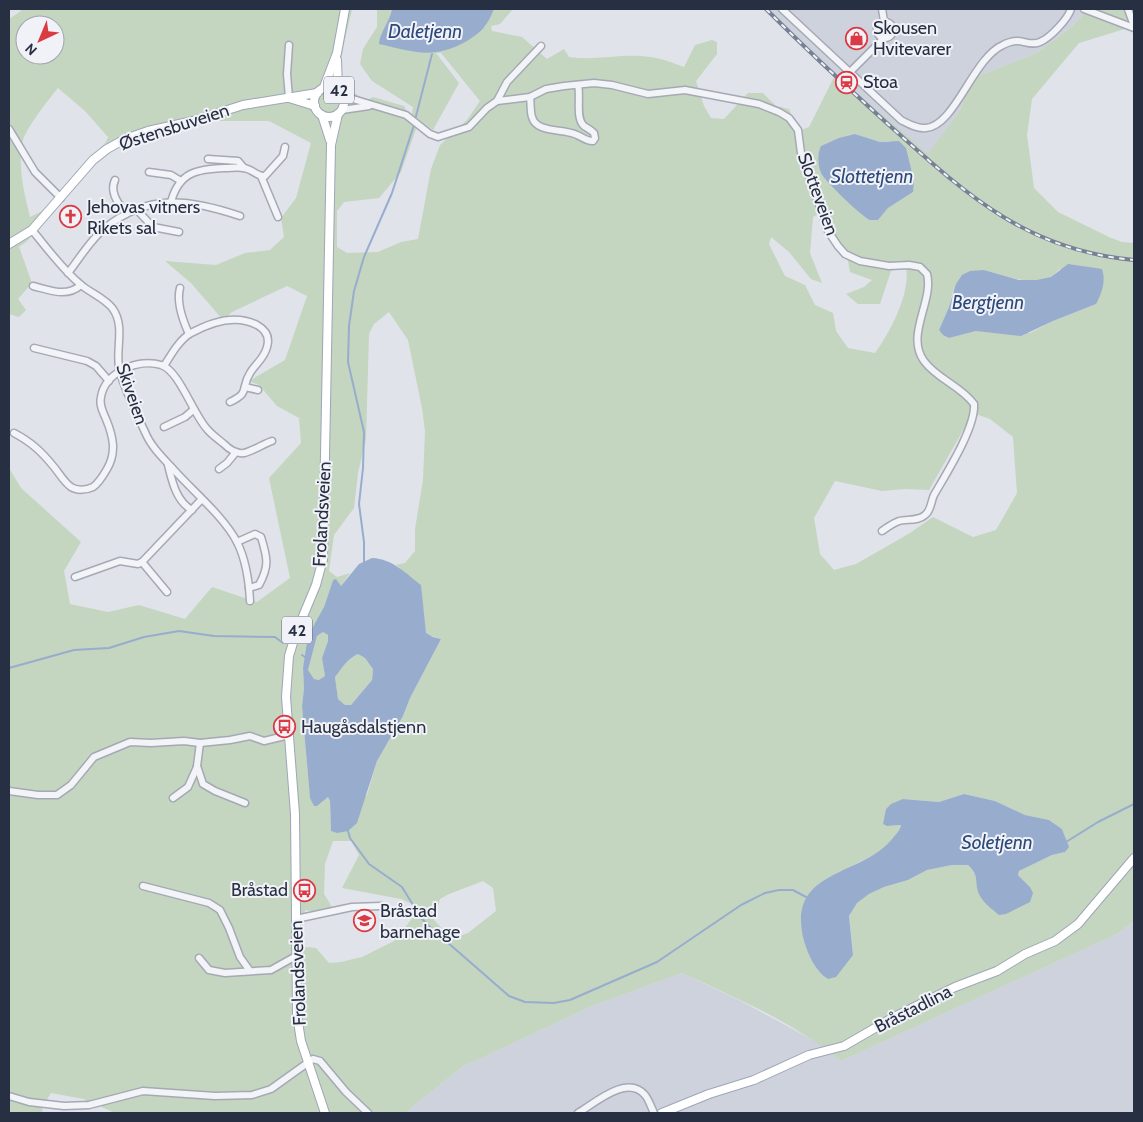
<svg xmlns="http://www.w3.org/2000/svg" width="1143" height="1122" font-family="Cabin,sans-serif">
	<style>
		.built { fill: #ced2dc }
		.green { fill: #c4d5c0; fill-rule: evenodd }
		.water { fill: #98adcd; fill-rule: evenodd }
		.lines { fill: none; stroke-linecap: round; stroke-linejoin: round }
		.stream { stroke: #98adcd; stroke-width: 2 }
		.minor-casing { stroke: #a5a9b5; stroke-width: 9 }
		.major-casing { stroke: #9ea6b7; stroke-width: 10 }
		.minor { stroke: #f3f4f8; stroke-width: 6 }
		.major { stroke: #fff; stroke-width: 8 }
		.rail-casing { stroke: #788095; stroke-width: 4 }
		.rail { stroke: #f0f2f7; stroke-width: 2; stroke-dasharray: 5.5; stroke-linecap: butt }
		.labels { text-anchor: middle; stroke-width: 4; stroke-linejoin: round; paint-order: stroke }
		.shield { fill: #f0f2f7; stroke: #636a79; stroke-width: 1 }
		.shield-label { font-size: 16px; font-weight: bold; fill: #272f43 }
		.poi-label { font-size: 18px; fill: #272f43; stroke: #f0f2f7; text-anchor: start }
		.street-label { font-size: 18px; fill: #272f43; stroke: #f0f2f7 }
		.water-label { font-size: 19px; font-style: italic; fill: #2d497b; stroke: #f0f2f7 }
	</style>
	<rect width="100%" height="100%" fill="#e0e3ea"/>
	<g class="built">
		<path d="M767,9H1083L1086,12L1073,26L1035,54L973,78L960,110L928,155L844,85Z"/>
		<path d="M1134,921V1113H405L462,1067L592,1006L682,973L741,1001L822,1045L841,1061L1117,934Z"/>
	</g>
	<g class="green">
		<path d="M20,9H352C349,26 335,69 344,84C349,91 359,96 367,100L373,97L404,106L416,129L401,172L379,198L344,202L337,211V247L347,253L378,252L401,242L418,239L431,169L440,145L467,120L480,101L441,53H436L459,83L433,130L412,114L413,107L372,81L360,64L363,49L377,27V9H392L388,24L379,41L485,27L494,9H513L500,24L491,26L492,31L522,37L547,59L564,49L569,57C596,61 623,53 650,57C661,58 673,63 684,67L695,45L712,40L717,42V54L696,81L704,106L711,118L724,119L748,93H763L776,106L789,109L798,131L809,127L835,75L928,154L960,110L973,78L1035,54L1073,26L1086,12L1083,9H1134V28H1128L1079,43L1032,99L1027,135L1034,188L1058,212L1109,237L1122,242L1134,243V921L1117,934L841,1061C797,1024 734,997 682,973L592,1006L462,1067L405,1113H115L84,1099L51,1093L43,1106L42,1113H9V468L21,488L81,542L64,571L70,604L108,612L139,605L185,619L212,587L257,602L290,578L269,478L301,443L299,418L277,406L259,385L249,381L285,360L307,296L287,286L232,312L223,320L191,283L165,261L216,265L245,253L270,250L284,237L281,218L296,198L311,143L269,121H199L106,148L58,204C53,212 47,216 42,223C32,234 33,238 19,247L32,283L18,299L26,310L19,317L9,314V19L21,11ZM25,25H55V55H25ZM58,88L85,111L108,137L106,142L46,209L30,217C24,193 17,164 23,140C27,127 49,99 58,88ZM855,134L880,142L890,141L913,192L888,208L878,220ZM820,213L848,261L850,272L872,280L864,287L846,294L858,304H880L891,271L906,267C911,293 890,332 875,353L848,348L836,331L833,313L815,305L805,285L785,276L769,244L771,237L789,252L811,279L822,283L810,253L813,217ZM1060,269L1096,304L1053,321L1030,333L976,331L949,338L939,330L949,307L953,291L984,270C1004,275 1031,287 1051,277C1054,275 1057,271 1060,269ZM389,312L408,340L422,408L425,431L423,480L415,529V551L405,563L396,565L420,585L426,634L441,639L410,698L403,716L377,761L367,795L331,831L330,801L328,797L317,806L310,798L302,706L304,688L303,668L333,580L341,586L350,573L337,577L329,571L334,535L354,508L358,473L366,439L369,334L374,324ZM973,413L990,419L1013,437L1017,493L996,530L973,537L933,517L910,533L856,564L834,570L820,554L814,518L835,481L882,491L905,489L929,490ZM964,794L995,801L1025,815L1049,820L1062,829L1068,846L1065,852L1052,855L1019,871L1018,875L1030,887L978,892C977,881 977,873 968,865H952L927,870L908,880L884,887L869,894L857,903L849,916L853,955L807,950C804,938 800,925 802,912C802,907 806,902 809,898C812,894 814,888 818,885C837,868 898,853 901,825L887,826L903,799L939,802ZM333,841H351L359,855L342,888L401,899L419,907L411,920L394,941L362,957L341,962L329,963L316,948L297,946L298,921L306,910L318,913L332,907L324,894L325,864ZM483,881L493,888L496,911L468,933L452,939L434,920L440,899L449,894Z"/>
		<path d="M323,632L328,635V641L322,658L325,676L320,680L314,679L308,670L317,636Z"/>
		<path d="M358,654L365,658L373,669L372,680L351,705H345L338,699L335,677C342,667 347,659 358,654Z"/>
	</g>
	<g class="water">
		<path d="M392,9H494C492,14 489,21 485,26C481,32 473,37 467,41C433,60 415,52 379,44C379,34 390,21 392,9Z"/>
		<path d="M855,134L880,142L899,141L906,148L914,181L913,192L888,208L878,220C877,220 870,220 870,220C861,216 825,181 821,173C818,165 817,154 821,146L839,138Z"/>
		<path d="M1068,264L1102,269C1106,281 1102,293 1096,304L1053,321L1021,336L976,331L949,338L943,335L939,330L949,307L956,284L962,275L970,271L984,270L1019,280H1037L1051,277Z"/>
		<path d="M372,558C393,559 405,573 421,585L426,633L433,637L441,639L410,698L403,716L377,761L357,823L348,831L337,833L331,831L330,801L328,797L317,806H314L310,798L302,706L304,688L303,668L308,636L324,607L333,580L336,579L341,586L359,564ZM323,632L328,635V641L322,658L325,676L319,680L314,679L308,670L317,636ZM358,654L365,658L373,669L372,680L351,705H345L338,699L335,677C342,668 347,659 358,654Z"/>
		<path d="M964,794L995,801L1025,815L1049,820L1062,829L1069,847L1065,852L1052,855L1019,871L1018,875L1030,887L1033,893L1030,902L1006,914L999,915C991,908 983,903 979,894C974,882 980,876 968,865H952L927,870L908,880L884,887L869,894L857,903L849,916L853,955L836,977L828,979C816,972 808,955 804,941C785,868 861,878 893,838C896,834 900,831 901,825L887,826L883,824L886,809L891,804L903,799L939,802Z"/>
	</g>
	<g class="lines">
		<g class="stream">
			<path d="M415,120L432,54"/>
			<path d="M364,562V542L359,504L363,468L364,432L348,362L349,326L354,291L364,257L392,193L414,125"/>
			<path d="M302,655L305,657"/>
			<path d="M9,668L74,650L109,648L144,637L179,631L214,636L275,637L283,643"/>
			<path d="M348,831L350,838L369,864L402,887L421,918L431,928L509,996L525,1002L554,1003L570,1000L657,962L741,905L765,893L779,890H793L806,897"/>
			<path d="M1066,842L1098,822L1134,804"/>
		</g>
		<defs>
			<g id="minor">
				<path d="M782,9L901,120C909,124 917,129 926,128C955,126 973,58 1003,45C1006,43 1013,41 1017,41C1025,41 1032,46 1040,42C1050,38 1068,19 1071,9"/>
				<path d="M882,9L884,21"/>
				<path d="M1084,9L1134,28"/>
				<path d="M1128,9L1134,26"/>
				<circle cx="885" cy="30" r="8"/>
				<path d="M289,45L287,74L289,98"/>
				<path d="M849,73L884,38"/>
				<path d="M343,96L406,115L430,134L438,137L469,127L487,108L497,101L530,97L546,89L564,86L594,83L612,85L648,94L685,90L759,104L779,112L789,118L798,130L801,153L828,231L838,246L845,254L860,261L889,266L909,265L920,267L927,274C934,301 905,335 924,361C937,379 961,386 974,404C976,427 946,474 934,495C931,501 931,511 925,515C919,521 907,519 899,521C893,523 888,527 882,531"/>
				<path d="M530,97C531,103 530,111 532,117C536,132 559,129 571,133C579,134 586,142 593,141L595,138L594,133C591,130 587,128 584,126C575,118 581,96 578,85"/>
				<path d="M497,101L507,82L541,46"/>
				<path d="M342,110L369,106"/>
				<path d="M9,129L35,172L61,198"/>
				<path d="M208,159L238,161L244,168"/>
				<path d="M149,172L171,175L181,181"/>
				<path d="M261,176L278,217"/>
				<path d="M115,180C109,193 119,204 126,214"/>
				<path d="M171,202C179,172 197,169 225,168C231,168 238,167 244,168C252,169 258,177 265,176L283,156L285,147"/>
				<path d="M136,209L153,227L179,232"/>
				<path d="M32,230C47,248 62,269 80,284C90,293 105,298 113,309C126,328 114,352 120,372C126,393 136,413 145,432C151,447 164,459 175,471C194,492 224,517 237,542C246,560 249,581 250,601"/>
				<path d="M68,273C80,258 90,240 105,228C148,193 190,199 240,216"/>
				<path d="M33,286C50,290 66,298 81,285"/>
				<path d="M180,288C176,303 183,321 189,334"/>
				<path d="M34,348L87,361L96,366L109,381"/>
				<path d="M164,366C171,355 179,340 191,333C211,322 236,314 257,325C266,330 270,337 267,347C264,359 256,363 250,373C240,389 251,392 230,402"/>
				<path d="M245,387L258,390"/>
				<path d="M164,427L185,417L193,410"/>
				<path d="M14,433C31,442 41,451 54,467C59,473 64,482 71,487C77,491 87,490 93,487C99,483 103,476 107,469C117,452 113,436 106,419C103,412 99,405 101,397C105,372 139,358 161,365C179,370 193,414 207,429C212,435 218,439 224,444C229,449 236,454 244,453C253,451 263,444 272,441"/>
				<path d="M168,465C172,481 176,501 192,510"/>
				<path d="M219,469L227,463L236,452"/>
				<path d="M237,542L255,534L261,537C267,557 270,565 259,585L249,588"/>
				<path d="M142,562L167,592"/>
				<path d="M75,577L120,561L138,564L142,562L201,500"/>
				<path d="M200,743L197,766L203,784L215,791L245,803"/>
				<path d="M9,791L38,795H57L71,785L94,757L130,742L151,743L184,741L200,743L230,740L250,736L264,741L289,735"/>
				<path d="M173,798L188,787L197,767"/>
				<path d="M143,886L209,903L220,910L229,928L240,957L250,971"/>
				<path d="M296,919L352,907L381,906"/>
				<path d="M199,958L209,970L225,973L271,970L296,956"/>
				<path d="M9,1096L29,1102L64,1106L89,1105L143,1091L215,1096L252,1095L271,1089L313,1059L320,1061L346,1092L368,1113"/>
				<path d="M578,1113C595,1103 627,1074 645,1095C649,1100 651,1107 654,1113"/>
			</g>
			<g id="major">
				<path d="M337,60L338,90"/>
				<path d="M324,87L337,53L345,9"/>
				<circle cx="329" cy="102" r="15"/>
				<path d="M289,98L315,106"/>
				<path d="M322,115L330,140"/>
				<path d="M9,244L32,230L93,160L107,149L125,139L148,131L193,121L243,105L317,93"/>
				<path d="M325,1113L301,1041L297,1015L295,814L286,697L289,656L296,633L316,585L323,559L331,145L338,114"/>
				<path d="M662,1113L709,1094L754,1080L809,1055L844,1046L894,1017L955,987L997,971L1025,954L1055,941L1078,924L1134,858"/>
			</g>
		</defs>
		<use href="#minor" class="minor-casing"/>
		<use href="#major" class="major-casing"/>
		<use href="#minor" class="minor"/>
		<use href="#major" class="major"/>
		<defs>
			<path id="rail" d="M766,9C806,49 848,88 890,126C967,195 1026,250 1134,260"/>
		</defs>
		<use href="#rail" class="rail-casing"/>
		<use href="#rail" class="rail"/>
	</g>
	<defs>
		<symbol id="shop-ring" viewBox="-11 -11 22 22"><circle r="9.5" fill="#f0f2f7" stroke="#da3a44" stroke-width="1.5"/><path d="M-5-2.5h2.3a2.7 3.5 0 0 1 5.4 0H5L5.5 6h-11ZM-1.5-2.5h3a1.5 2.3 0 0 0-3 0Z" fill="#da3a44"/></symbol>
		<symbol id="station-ring" viewBox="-11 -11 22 22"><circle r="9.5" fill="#f0f2f7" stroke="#da3a44" stroke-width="1.5"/><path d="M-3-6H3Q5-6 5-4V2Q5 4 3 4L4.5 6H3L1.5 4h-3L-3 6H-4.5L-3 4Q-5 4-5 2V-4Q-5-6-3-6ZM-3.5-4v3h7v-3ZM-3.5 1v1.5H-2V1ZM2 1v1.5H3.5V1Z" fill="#da3a44"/></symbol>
		<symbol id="church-ring" viewBox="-11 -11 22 22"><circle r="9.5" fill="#f0f2f7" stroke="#da3a44" stroke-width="1.5"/><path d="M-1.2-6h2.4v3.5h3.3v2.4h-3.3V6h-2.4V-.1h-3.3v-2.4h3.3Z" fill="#da3a44"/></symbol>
		<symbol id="bus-ring" viewBox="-11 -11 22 22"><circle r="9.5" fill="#f0f2f7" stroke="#da3a44" stroke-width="1.5"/><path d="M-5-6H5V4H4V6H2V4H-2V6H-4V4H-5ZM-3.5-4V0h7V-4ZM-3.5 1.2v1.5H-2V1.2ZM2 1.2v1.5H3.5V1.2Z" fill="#da3a44"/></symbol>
		<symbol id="school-ring" viewBox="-11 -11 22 22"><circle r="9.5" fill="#f0f2f7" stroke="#da3a44" stroke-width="1.5"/><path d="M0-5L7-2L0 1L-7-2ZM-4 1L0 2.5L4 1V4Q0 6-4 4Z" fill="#da3a44"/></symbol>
	</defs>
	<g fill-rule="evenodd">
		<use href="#shop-ring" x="844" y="26" width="25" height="25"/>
		<use href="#station-ring" x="834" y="70" width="25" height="25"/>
		<use href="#church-ring" x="58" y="204" width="25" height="25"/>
		<use href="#bus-ring" x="272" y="714" width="25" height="25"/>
		<use href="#bus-ring" x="292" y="878" width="25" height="25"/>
		<use href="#school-ring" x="352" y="908" width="25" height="25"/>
	</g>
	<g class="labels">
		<g class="shield">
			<rect x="324" y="76.5" width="30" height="27" rx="4"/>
			<rect x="282" y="616.5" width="30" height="27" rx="4"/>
		</g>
		<g class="shield-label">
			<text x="339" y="96">42</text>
			<text x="297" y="636">42</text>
		</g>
		<g class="poi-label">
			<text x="873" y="34">Skousen<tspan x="873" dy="21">Hvitevarer</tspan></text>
			<text x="863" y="88">Stoa</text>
			<text x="87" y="213">Jehovas vitners<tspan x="87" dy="21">Rikets sal</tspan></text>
			<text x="301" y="733">Haugåsdalstjenn</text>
			<text x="288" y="896" text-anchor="end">Bråstad</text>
			<text x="380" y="917">Bråstad<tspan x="380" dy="21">barnehage</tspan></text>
		</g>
		<g class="street-label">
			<text transform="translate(174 127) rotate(-18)" y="6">Østensbuveien</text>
			<text transform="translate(818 194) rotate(70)" y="6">Slotteveien</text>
			<text transform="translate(132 394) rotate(71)" y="6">Skiveien</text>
			<text transform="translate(322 514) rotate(-87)" y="6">Frolandsveien</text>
			<text transform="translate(298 973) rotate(-92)" y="6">Frolandsveien</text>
			<text transform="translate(913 1009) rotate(-27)" y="6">Bråstadlina</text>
		</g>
		<g class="water-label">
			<text x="425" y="38">Daletjenn</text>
			<text x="872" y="183">Slottetjenn</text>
			<text x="988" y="309">Bergtjenn</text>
			<text x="997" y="849">Soletjenn</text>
		</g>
	</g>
	<rect width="1143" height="1122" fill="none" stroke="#272f43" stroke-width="20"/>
	<g transform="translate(40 40) rotate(224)"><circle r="24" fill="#f0f2f7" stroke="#a0a4af"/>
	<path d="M0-4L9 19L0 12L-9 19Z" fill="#da3a44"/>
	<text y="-8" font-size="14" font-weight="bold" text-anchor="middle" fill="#272f43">N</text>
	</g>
</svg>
